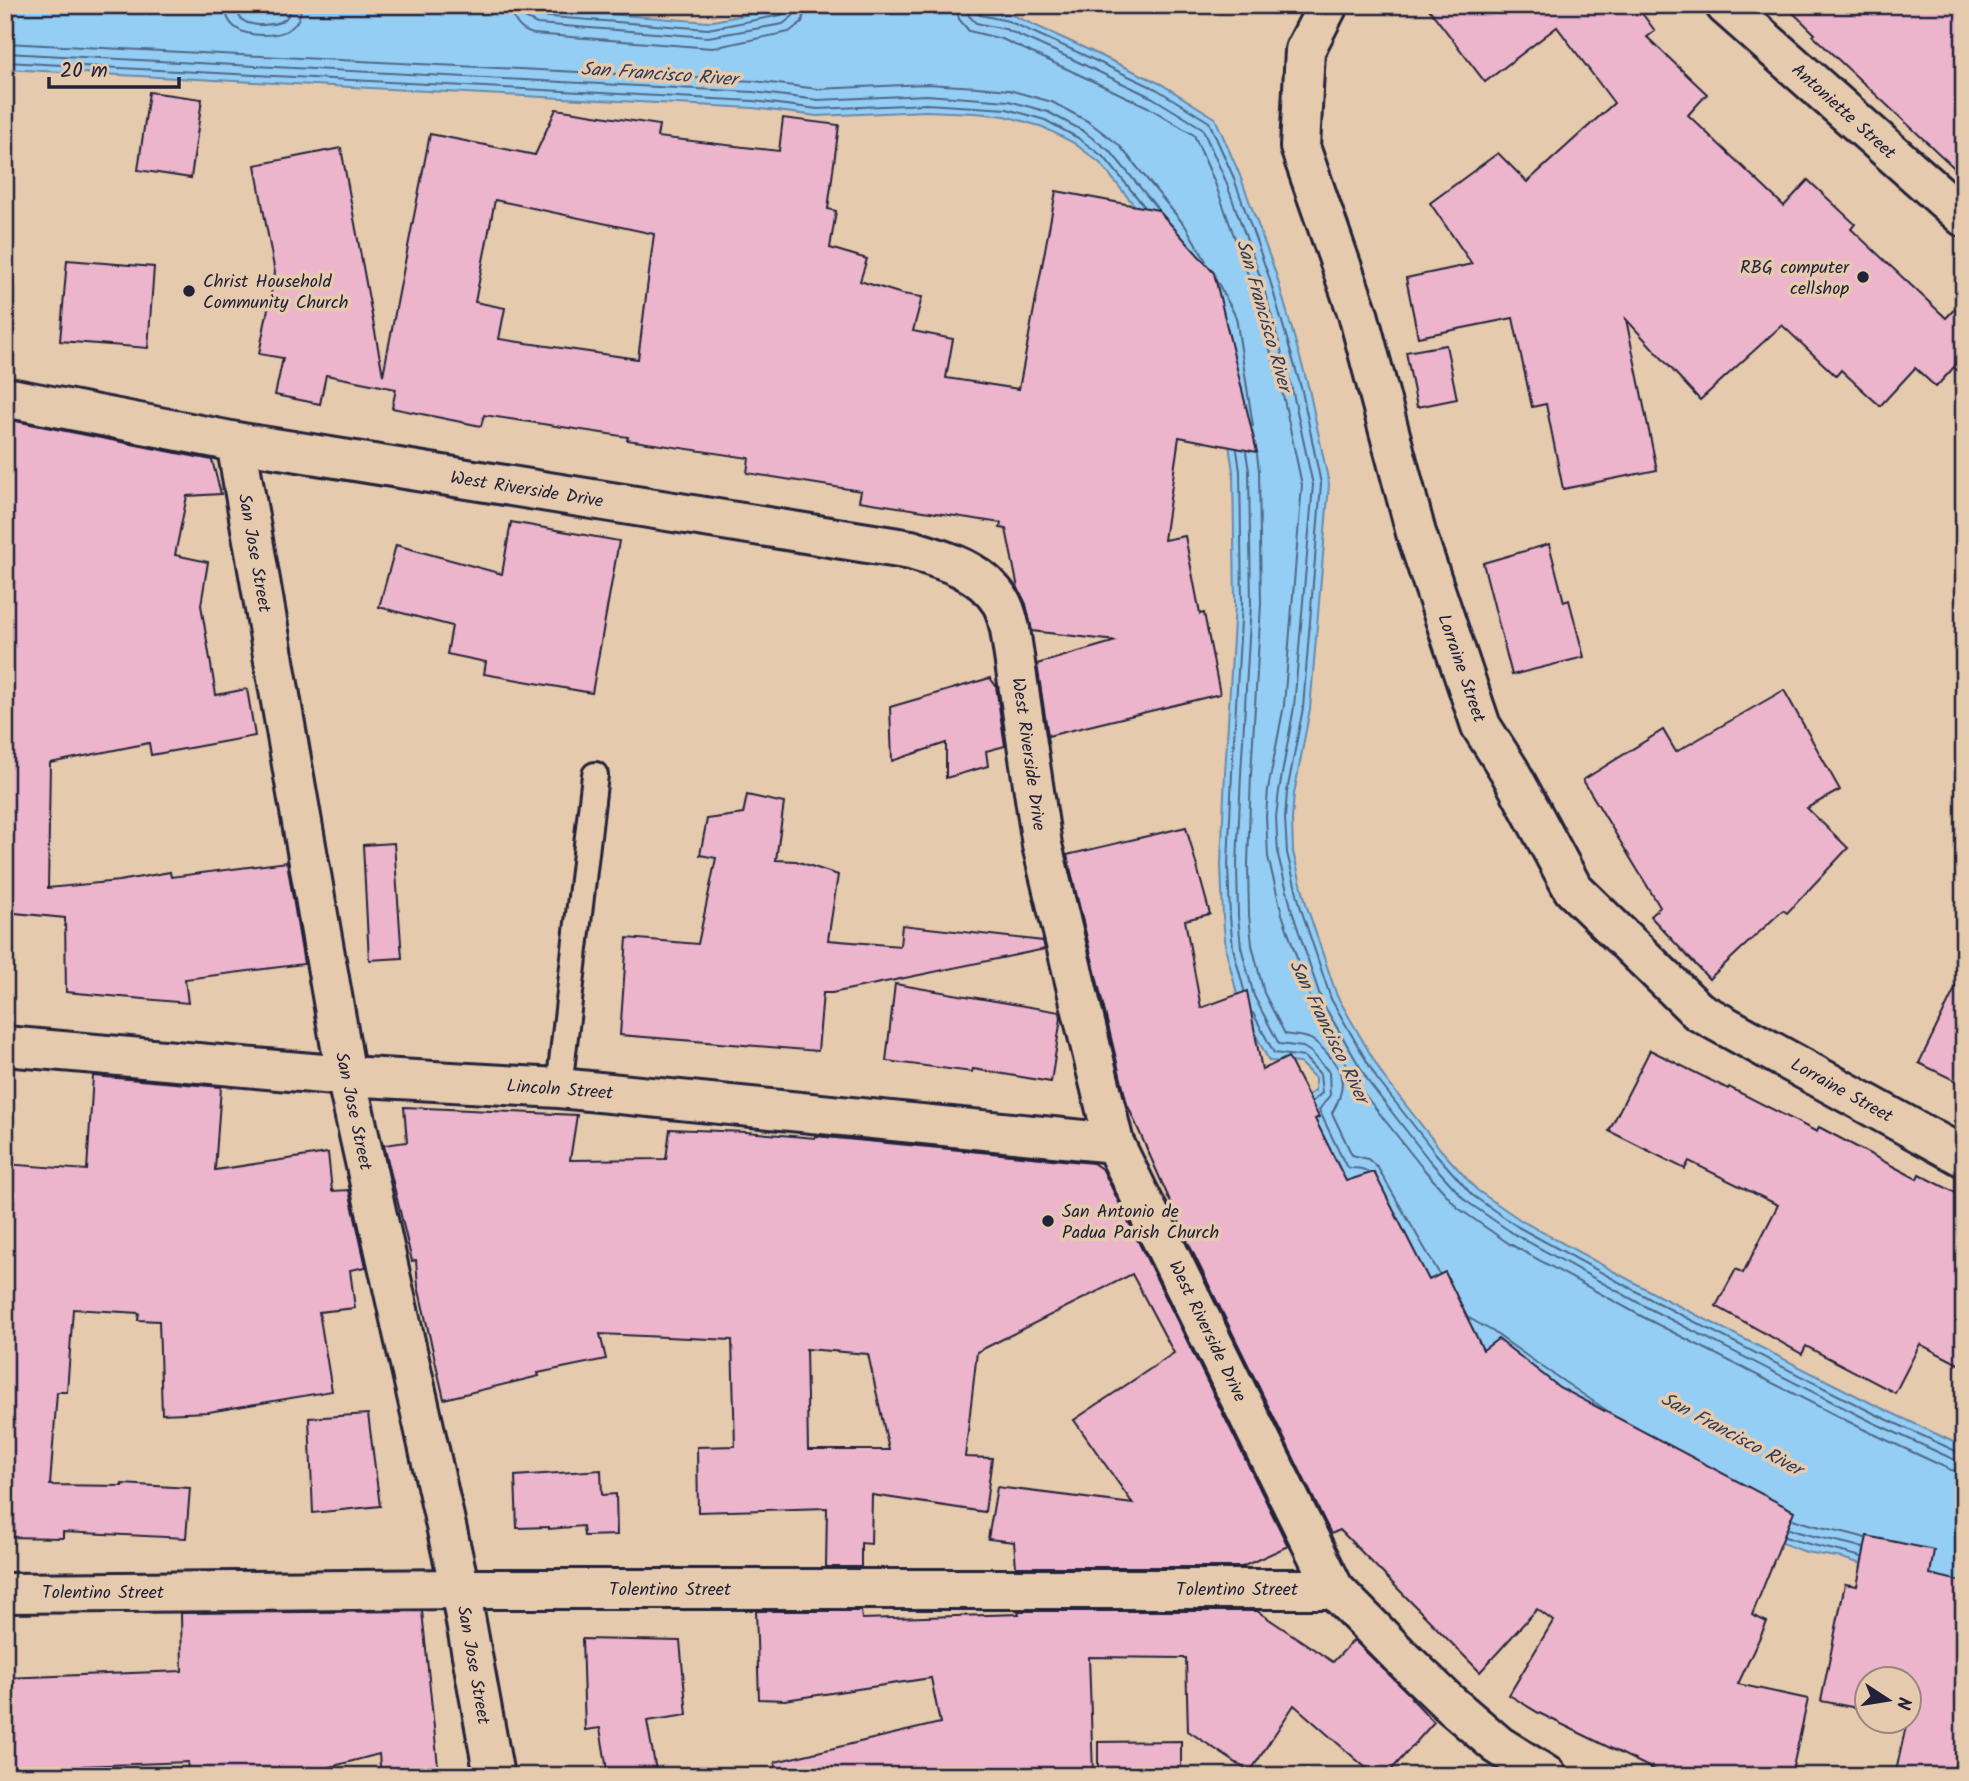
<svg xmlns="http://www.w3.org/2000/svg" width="1969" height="1781" font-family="Kalam,sans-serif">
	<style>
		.water { fill: #95cef5; stroke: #6789ab; stroke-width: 2 }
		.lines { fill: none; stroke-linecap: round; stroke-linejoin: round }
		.shore { stroke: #506785; stroke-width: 2 }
		.building { fill: #ecb5cc; stroke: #22223b; stroke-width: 2; fill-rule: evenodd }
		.service-casing { stroke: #22223b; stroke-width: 30 }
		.minor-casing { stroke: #22223b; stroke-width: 44 }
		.tertiary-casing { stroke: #22223b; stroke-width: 44 }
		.service { stroke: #e6caad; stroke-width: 24 }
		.minor { stroke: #e6caad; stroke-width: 38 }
		.tertiary { stroke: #e6caad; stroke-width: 38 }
		.poi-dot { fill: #22223b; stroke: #e6caad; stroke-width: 2.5 }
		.labels { text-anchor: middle; stroke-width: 7; stroke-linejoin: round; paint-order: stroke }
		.street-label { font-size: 18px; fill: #22223b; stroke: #e6caad }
		.poi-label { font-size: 18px; fill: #22223b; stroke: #e6caad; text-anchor: start }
		.water-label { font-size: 19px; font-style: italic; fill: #333c57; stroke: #e6caad }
	</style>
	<rect width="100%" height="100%" fill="#e6caad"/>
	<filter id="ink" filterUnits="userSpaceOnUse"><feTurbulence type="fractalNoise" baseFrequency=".0143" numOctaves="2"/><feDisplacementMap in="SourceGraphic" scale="14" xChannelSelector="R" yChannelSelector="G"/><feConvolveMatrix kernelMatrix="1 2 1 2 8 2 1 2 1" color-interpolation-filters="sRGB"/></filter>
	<g filter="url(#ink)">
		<path class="water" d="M5,5H207L254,9L522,7L708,22L797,5H966L1010,14L1078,45L1161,84L1215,118L1239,173L1276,274L1309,389L1329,484L1310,709L1294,794L1292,819L1293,852L1307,907L1337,996L1383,1076L1441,1150L1477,1190L1522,1221L1655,1294L1879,1407L1964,1447V1595L1842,1558L1806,1552L1761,1535L1478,1353L1339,1191L1297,1101L1315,1091V1078L1300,1063L1269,1061L1239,1002L1226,950L1223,917L1221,864L1225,773L1235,604L1233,471L1210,322L1165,243L1100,163L1074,143L1043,127L1005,116L975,113L926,111L817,116L753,108L5,69Z"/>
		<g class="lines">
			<g class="shore">
				<path d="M225,5C226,28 243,35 263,35C284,35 301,29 301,5"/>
				<path d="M236,5C237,22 248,25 263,25C278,24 290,22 291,5"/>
				<path d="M511,5C512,20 519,30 533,34L712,48L789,32L802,22L806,5"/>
				<path d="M522,5L525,18L537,24L708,37L783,24L793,16L795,5"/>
				<path d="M531,5L532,12L538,16L708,29L781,15L785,12L786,5"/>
				<path d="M956,5L959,19L969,31L1002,39L1067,69L1148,107L1194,135L1215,183L1251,283L1283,395L1302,485L1284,705L1268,789L1266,816L1268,857L1282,914L1313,1006L1361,1090L1421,1166L1458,1208L1508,1243L1643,1317L1867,1431L1951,1470L1964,1472"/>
				<path d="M966,5L969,16L976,23L1005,29L1072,59L1153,98L1202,128L1225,179L1261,279L1293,393L1313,485L1294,707L1279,791L1276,817L1278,855L1292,911L1322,1002L1370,1084L1429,1160L1466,1201L1514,1234L1648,1308L1872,1422L1955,1460L1964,1462"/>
				<path d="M975,5L976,11L980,15L1008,21L1075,51L1158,90L1209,122L1233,176L1269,277L1302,391L1321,484L1303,708L1287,792L1285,818L1287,853L1301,909L1331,999L1377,1079L1436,1154L1472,1195L1518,1227L1652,1300L1875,1414L1958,1452L1964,1453"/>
				<path d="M5,43L754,81L818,89L926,84L977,87L1009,90L1052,102L1089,122L1119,145L1186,227L1206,261"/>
				<path d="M5,53L753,92L818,100L926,95L1009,101L1048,112L1083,131L1111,152L1157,208"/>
				<path d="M5,62L753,101L818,109L926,104L1007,109L1045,120L1078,138L1105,158L1144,206"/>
				<path d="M1218,283L1236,317L1253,426"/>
				<path d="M1237,450L1240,471L1242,604L1232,773L1228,864L1230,917L1233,948L1244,990"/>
				<path d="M1246,452L1249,471L1251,604L1241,774L1237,864L1238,916L1241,947L1254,996L1279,1044L1303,1047L1311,1052L1329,1072L1330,1095L1319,1110L1346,1166C1352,1171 1359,1165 1368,1172"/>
				<path d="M1257,454L1259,471L1261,604L1251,774L1248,864L1249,915L1252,945L1264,993L1285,1034C1292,1036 1300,1035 1308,1038C1315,1040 1320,1046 1326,1052C1346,1073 1346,1089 1332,1113L1352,1155L1368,1159L1378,1168L1439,1273"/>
				<path d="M1253,1013L1274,1053L1304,1057L1320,1074L1322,1093L1313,1101"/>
				<path d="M1469,1318L1492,1331L1541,1366L1606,1410"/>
				<path d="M1793,1519C1816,1528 1841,1530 1865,1538"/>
				<path d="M1789,1529C1813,1538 1838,1540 1863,1548"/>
				<path d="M1785,1537C1811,1546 1835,1549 1861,1557"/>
			</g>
		</g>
		<g class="building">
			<path d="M1426,5H1636L1655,31L1647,37L1707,94L1688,115L1784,206L1808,180L1855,224L1851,229L1946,318L1964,299V356L1936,387L1915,368L1880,406L1841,370L1836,376L1782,325L1700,400L1626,319L1657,470L1563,489L1546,404L1532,407L1513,318L1418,337L1406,278L1472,264L1430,203L1498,153L1527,182L1614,103L1557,27L1485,82Z"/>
			<path d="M1785,5H1964V177L1813,36L1815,34Z"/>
			<path d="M149,92L202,99L191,178L138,170Z"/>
			<path d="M556,109L659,125L657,137L779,151L783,118L839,125L828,209L836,211L830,248L867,259L860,281L902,294L922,297L913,331L953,339L946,378L1019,389L1056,191L1158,210L1214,273L1257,452L1179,437L1164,540L1185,536L1200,614L1204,613L1220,694L1048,736L1037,664L1116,641L1032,631L1026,604L1018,588L1006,529L1000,528L1001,523L859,501L861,491L747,473L749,458L627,440L628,437L484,415L481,426L392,408L396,389L326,375L320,404L275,395L283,358L259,354L275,273L255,165L341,148L383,375L430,134L535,155ZM495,200L654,234L638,359L499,339L505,308L475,302Z"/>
			<path d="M67,260L154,267L148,348L60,341Z"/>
			<path d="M1446,345L1457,399L1417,407L1406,352Z"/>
			<path d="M5,419L212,460L221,494L187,496L175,555L208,562L201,605L216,695L247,689L255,736L151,755L149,743L50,763L48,888L119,881L170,872L171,877L287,862L304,964L185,979L188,1003L66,992L65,918L5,912Z"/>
			<path d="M511,522L619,541L592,693L484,674L486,662L447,654L452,626L379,607L396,545L502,574Z"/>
			<path d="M1549,544L1564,602L1569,600L1584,657L1512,675L1483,563Z"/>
			<path d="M990,678L996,686L1005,746L986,751L988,766L946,778V743L892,761L890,707Z"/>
			<path d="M1784,690L1840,790L1807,808L1848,848L1787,913L1783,910L1709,979L1650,916L1660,907L1583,780L1663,730L1676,752Z"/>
			<path d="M747,795L784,803L776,860L796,861L838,875L828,940L900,946L902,925L1043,941L1045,949L832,993H823L818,1051L620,1035L627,938L698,944L716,858L700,855L707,819L743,814Z"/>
			<path d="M1186,827L1210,914L1185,920L1201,1008L1247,991L1262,1070L1288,1057L1319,1117L1315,1119L1346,1181L1374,1172L1429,1280L1445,1272L1483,1350L1498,1339L1559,1387L1794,1511L1752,1615L1767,1622L1738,1684L1808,1699L1791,1776H1667L1537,1712L1509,1695L1553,1621L1537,1609L1480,1672L1340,1530L1331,1534L1180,1226L1182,1228L1127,1104L1067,855Z"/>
			<path d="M394,843L402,958L369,960L363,845Z"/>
			<path d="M1964,970V1085L1919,1063Z"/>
			<path d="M895,984L1060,1012L1061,1018L1051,1082L973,1069L972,1072L886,1061Z"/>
			<path d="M1650,1050L1728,1089L1729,1087L1817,1132L1819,1127L1917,1179L1919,1174L1964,1197V1367L1920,1344L1895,1393L1806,1346L1802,1354L1716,1306L1736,1269L1743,1273L1778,1205L1689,1161L1685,1169L1609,1131Z"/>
			<path d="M93,1076L221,1087L215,1170L328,1153L332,1191L349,1190L366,1267L350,1270L355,1308L319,1312L332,1391L209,1412L162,1414L159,1321L138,1320L139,1313L73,1309L67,1392H57L50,1485L122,1486V1484L190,1488L186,1538L63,1532V1538L5,1537V1164L87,1170Z"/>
			<path d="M404,1107L577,1115L570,1160L666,1159L670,1129L746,1132L815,1138V1136L1093,1163L1103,1170L1288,1546L1242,1567H1016L1014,1542L988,1539L997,1487L1133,1504L1074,1420L1174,1353L1132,1274L977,1352L965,1457L992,1458L985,1512L872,1495L871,1544L861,1543V1567H826L827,1508L698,1512L697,1447L735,1446L732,1340L600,1334L606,1359L538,1373L539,1376L444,1399L418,1286L416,1260L412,1261L384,1145L407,1142ZM806,1349L868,1354L889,1450H808Z"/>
			<path d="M368,1414L380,1506L313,1513L309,1418Z"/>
			<path d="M601,1470L602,1495L616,1494L617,1535L584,1536L583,1526L549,1529V1527L517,1528L515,1476Z"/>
			<path d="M1867,1536L1934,1550L1930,1574L1964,1582V1776H1895L1907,1721H1909V1679H1867V1710L1821,1701L1845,1584L1857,1586Z"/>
			<path d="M422,1611L439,1776H381L379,1754L296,1776H186L188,1762L82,1766L83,1776H5V1678L182,1671L181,1613Z"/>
			<path d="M756,1611H861L862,1619L1019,1614L1018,1611H1257L1333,1662L1354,1640L1412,1697L1411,1698L1434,1722L1386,1776H1375L1294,1705L1250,1772L1188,1731L1186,1658L1089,1657L1093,1774L1034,1776H777L775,1762L940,1723L931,1678L785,1700L759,1699Z"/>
			<path d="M582,1639L680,1641L687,1715L647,1721L657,1776H608L600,1728L585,1730Z"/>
			<path d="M1181,1741V1776H1098V1742Z"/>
		</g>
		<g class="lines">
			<defs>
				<path id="service" d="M559,1088L595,775"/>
				<g id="minor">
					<path d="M1328,5L1305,50L1300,147L1358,314L1416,533L1481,726L1509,770L1573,889L1698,1011L1964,1157"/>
					<path d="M1725,5L1964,217"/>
					<path d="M236,442L346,1076L460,1589L494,1776"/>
					<path d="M5,1046L346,1076L559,1088L1114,1143"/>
					<path d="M5,1593L460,1589H1334"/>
				</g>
				<path id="tertiary" d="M5,397L236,442L911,550C945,560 981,570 1001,602C1006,610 1008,621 1010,629L1042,845L1114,1143L1334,1589L1398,1654L1448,1702L1498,1745L1547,1776"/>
			</defs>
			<use href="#service" class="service-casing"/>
			<use href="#minor" class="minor-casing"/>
			<use href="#tertiary" class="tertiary-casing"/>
			<use href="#service" class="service"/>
			<use href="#minor" class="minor"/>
			<use href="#tertiary" class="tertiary"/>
		</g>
	</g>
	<g class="poi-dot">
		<circle cx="1863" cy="277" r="7"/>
		<circle cx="189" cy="291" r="7"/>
		<circle cx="1048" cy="1221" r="7"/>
	</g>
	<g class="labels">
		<g class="street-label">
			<text transform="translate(1844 111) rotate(42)" y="6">Antoniette Street</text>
			<text transform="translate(527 489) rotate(9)" y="6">West Riverside Drive</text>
			<text transform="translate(255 553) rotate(80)" y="6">San Jose Street</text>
			<text transform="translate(1462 668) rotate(71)" y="6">Lorraine Street</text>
			<text transform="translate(1029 754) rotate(82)" y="6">West Riverside Drive</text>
			<text transform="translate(560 1089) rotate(4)" y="6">Lincoln Street</text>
			<text transform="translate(1842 1090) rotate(29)" y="6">Lorraine Street</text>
			<text transform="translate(354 1111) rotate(78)" y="6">San Jose Street</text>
			<text transform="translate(1208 1331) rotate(64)" y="6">West Riverside Drive</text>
			<text x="670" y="1595">Tolentino Street</text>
			<text x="1237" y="1595">Tolentino Street</text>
			<text x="103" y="1598">Tolentino Street</text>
			<text transform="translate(474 1665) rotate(80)" y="6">San Jose Street</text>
		</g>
		<g class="poi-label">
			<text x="1849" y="273" text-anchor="end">RBG computer<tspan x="1849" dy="21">cellshop</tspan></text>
			<text x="203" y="287">Christ Household<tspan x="203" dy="21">Community Church</tspan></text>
			<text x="1062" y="1217">San Antonio de<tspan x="1062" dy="21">Padua Parish Church</tspan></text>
		</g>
		<g class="water-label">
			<text transform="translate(659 73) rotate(4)" y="7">San Francisco River</text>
			<text transform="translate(1265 315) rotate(74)" y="7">San Francisco River</text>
			<text transform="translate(1330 1031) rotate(64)" y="7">San Francisco River</text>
			<text transform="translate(1732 1433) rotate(28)" y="7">San Francisco River</text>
		</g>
	</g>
	<rect width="1969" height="1781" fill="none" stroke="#e6caad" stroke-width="28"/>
	<rect x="14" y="14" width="1941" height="1753" fill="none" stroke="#22223b" stroke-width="2.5" filter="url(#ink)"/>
	<g transform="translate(1888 1700) rotate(102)"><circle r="33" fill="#e6caad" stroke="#98877f" stroke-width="2"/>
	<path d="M0-5L12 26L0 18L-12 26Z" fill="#22223b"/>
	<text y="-10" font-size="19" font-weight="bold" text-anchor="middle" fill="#22223b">N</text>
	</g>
	<path d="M49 77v10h130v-10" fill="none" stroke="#22223b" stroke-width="3.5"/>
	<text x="60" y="77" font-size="21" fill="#22223b" stroke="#e6caad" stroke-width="5" paint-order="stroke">20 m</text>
</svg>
